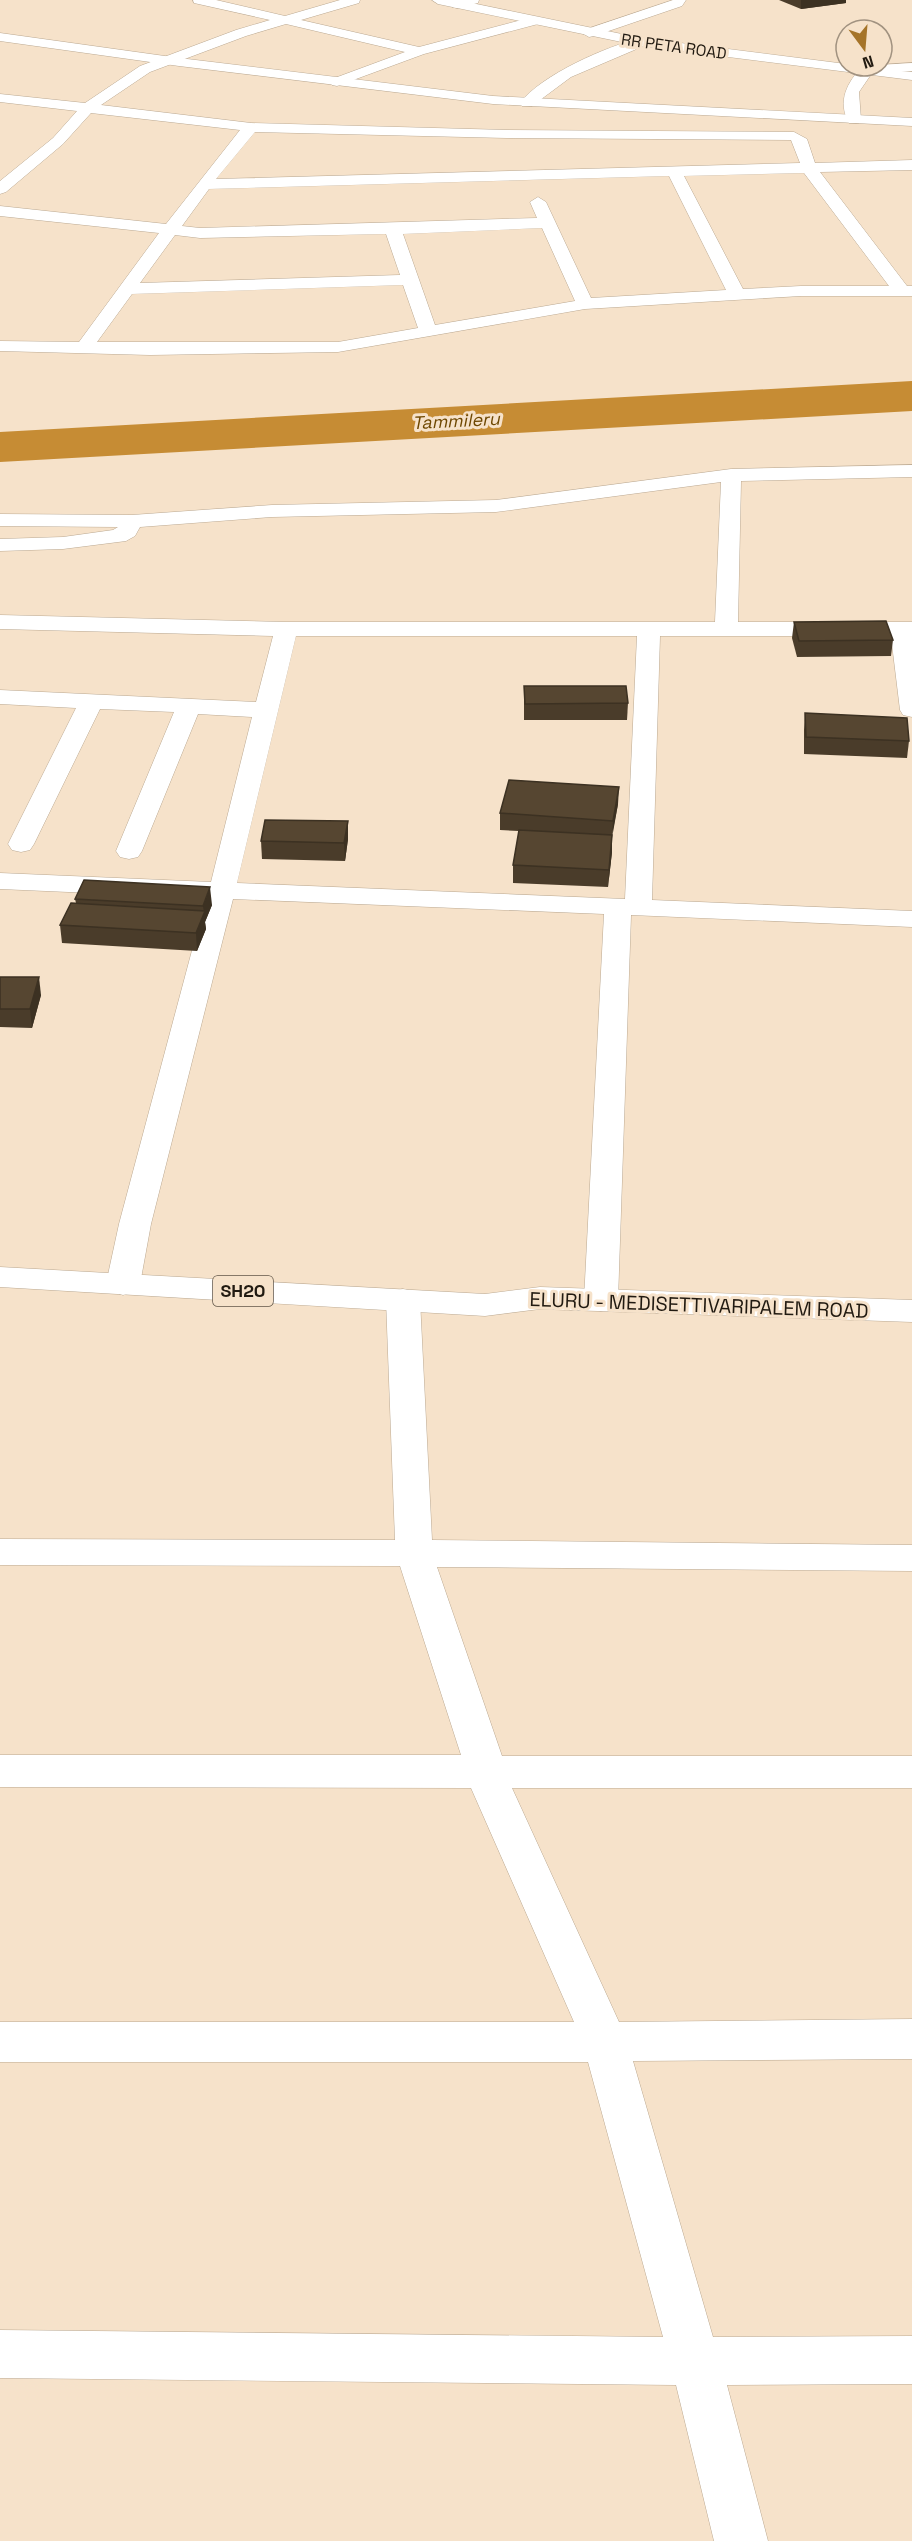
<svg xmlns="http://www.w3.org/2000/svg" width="912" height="2541" font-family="'Space Grotesk',sans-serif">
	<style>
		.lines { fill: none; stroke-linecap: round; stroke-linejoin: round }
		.river { fill: #c68c34; fill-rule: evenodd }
		.street-casing { stroke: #bba992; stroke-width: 1 }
		.secondary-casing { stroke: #bba992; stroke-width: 1 }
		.primary-casing { stroke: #bba992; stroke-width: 1 }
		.street { fill: #fff; fill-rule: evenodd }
		.secondary { fill: #fff; fill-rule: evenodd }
		.primary { fill: #fff; fill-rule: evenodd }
		.wall { fill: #4a3c2a }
		.shaded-wall { fill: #3c3122 }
		.building { fill: #564631; stroke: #3c3122; stroke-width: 1.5 }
		.labels { text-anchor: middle; stroke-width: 6; stroke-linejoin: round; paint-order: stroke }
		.far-street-label { font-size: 16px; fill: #211a11; stroke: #f6e2ca }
		.far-water-label { font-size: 18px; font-style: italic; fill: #6e4700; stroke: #f6e2ca }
		.shield { fill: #f6e2ca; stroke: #615648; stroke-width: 1.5 }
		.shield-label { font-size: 18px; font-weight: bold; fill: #211a11 }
		.street-label { font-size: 20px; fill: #211a11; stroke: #f6e2ca }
	</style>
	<rect width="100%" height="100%" fill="#f6e2ca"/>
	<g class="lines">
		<path class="river" d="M912,381V411L0,462V432Z"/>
		<defs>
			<g id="street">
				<path d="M193,0H216L285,16L340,0H360L359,3L301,20L419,47L533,17L540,21L538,24L424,54L337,86L332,85L330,82L332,79L405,52L286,24L246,36L150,72L101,105L251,123L507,130L794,132L807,139L815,163L912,160V170L820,172L907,286H912V296H801L585,309L338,352L150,355L0,351V341L79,342L159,233L0,216V206L166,224L240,130L91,113L63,144L6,192L0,194V181L53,138L77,111L0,102V94L85,103L140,66L236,30L270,20L194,3ZM255,132L507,138L791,140L800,163L216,179ZM804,173L889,286H801L743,289L684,176ZM669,176L726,290L591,298L546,202L538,197L530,202L537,218L200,228L182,226L209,189ZM542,228L575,301L435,325L403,234ZM386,234L400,275L140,283L175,235L200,238ZM403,285L418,328L338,342H97L132,294Z"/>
				<path d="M458,0H479L478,3L457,8L452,7L451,4L452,1Z"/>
				<path d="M673,0H686L682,6L594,36L589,37L582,33L584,30Z"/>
				<path d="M641,38L646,39L648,42L646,45L571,77L532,106H522L520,103C541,75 607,46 641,38Z"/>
				<path d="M912,63V71L872,73L859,92L861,120L859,123H849C837,101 847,82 863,66Z"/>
				<path d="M912,465V477L741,481L738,622H912V717L903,715L900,710L891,636H660L652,900L912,911V927L631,915L618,1300L613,1308L601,1311L589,1308L584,1300L604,914L233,899L151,1224L140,1284L135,1291L123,1295L111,1291L106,1284L119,1224L206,898L0,889V873L211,882L252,717L198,714L142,851L138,857L129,859L120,857L116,851L174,712L100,709L34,844L30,850L21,852L12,850L8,844L76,708L0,704V690L256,702L273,636L0,629V615L286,622H715L721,482L496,512L272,517L140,527L135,536L126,541L63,549L0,551V539L63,537L113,530L118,527L0,526V514L132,515L272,505L496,500L731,469ZM296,636H637L625,899L237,883Z"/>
				<path d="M403,1289L415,1292L420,1300L432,1540L912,1545V1571L437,1567L502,1756H912V1788H512L619,2022L912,2019V2059L633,2061L713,2337L912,2336V2384L727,2385L768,2541H714L676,2385L0,2378V2330L663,2337L588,2062H0V2022H574L471,1788L0,1787V1755H461L400,1566L0,1565V1539L395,1540L386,1300L391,1292Z"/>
			</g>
			<g id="secondary">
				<path d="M432,0H457L641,38L846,64V66L912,72V80L641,46L438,4Z"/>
				<path d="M0,33L179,58L493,96L912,118V126L493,104L179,66L0,41Z"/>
			</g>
			<path id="primary" d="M0,1267L485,1294L540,1287L912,1300V1322L540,1309L485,1316L0,1287Z"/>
		</defs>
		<use href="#street" class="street-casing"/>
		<use href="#secondary" class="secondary-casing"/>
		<use href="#primary" class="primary-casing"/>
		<use href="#street" class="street"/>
		<use href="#secondary" class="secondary"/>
		<use href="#primary" class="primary"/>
	</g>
	<g class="wall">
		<path d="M779,0H846V3L801,9Z"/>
		<path d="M794,622L893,640L891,656L797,657L792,638Z"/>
		<path d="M524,686L628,703L627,720H524Z"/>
		<path d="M805,713L909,741L907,758L804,754V730Z"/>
		<path d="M618,804L612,835V852L608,887L513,883V865L519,831L500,830V813Z"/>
		<path d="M348,839L345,861L262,859L261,841Z"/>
		<path d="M75,899L212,905L205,922L206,929L197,951L62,943L60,925L76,903Z"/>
		<path d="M0,977L41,995L32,1028L0,1027Z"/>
	</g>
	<g class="shaded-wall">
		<path d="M801,0H846V3L801,9Z"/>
		<path d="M619,787L618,804L612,838L613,821Z"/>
		<path d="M348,821V839L345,861L344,843Z"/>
		<path d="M612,835V852L608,887L609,870Z"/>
		<path d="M210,887L212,905L205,922L206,929L197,951L196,933L204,913L203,906Z"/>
		<path d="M39,977L41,995L32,1028L30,1009Z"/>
	</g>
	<g class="building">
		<path d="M886,621L893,640L799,641L794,622Z"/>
		<path d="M524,686H626L628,703L525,704Z"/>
		<path d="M805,713L907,718L909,741L806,737Z"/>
		<path d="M509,780L619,787L613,821L500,813Z"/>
		<path d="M265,820L348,821L344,843L261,841Z"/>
		<path d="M519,830L612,835L609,870L513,865Z"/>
		<path d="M84,880L210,887L203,906L75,899Z"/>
		<path d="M71,903L205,911L196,933L60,925Z"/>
		<path d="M0,977H39L30,1009H0Z"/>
	</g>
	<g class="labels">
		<g class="far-street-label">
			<text transform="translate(674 46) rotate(8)" y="6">RR PETA ROAD</text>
		</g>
		<g class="far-water-label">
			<text transform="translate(456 421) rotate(-3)" y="6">Tammileru</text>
		</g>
		<rect class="shield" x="213" y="1276" width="60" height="30" rx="4.5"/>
		<g class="shield-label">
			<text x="243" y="1297">SH20</text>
		</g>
		<g class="street-label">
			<text transform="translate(699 1305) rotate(2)" y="7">ELURU - MEDISETTIVARIPALEM ROAD</text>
		</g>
	</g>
	<g transform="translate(864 48) rotate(164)"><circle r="28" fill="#f6e2ca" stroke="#a19280" stroke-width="1.5"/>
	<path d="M0-4.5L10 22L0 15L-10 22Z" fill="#a57429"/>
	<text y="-9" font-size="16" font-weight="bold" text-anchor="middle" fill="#211a11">N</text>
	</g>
</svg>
